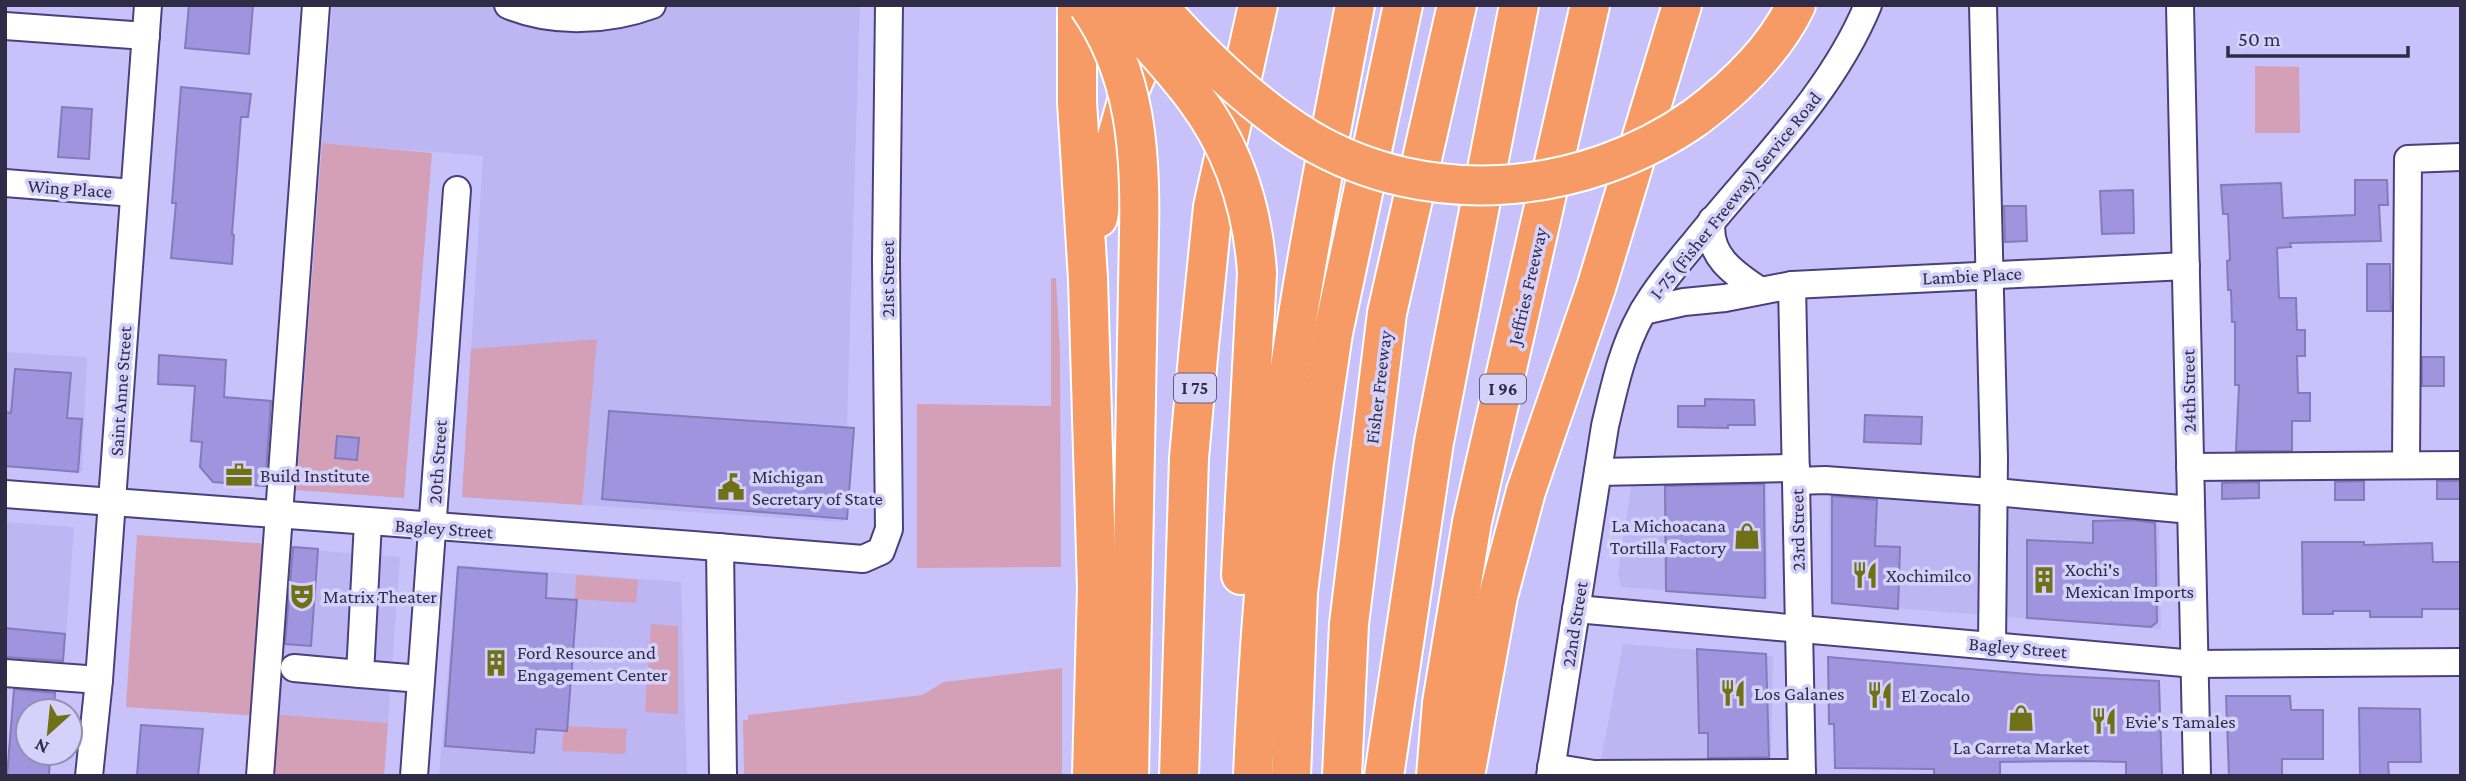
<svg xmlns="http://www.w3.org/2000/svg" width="2466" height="781" font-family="'Crimson Pro',serif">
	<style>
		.built { fill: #beb6f3 }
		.green { fill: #d3a0b7 }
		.building { fill: #a094df; stroke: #857abb; stroke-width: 2 }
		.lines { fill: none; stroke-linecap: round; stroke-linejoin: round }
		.minor-casing { stroke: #4b407c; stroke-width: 30 }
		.highway-casing { stroke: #fff; stroke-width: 42 }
		.minor { stroke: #fff; stroke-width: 26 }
		.highway { stroke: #f69b65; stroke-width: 38 }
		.highway-bridge-casing { stroke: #fff; stroke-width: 42; stroke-linecap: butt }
		.highway-bridge { stroke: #f69b65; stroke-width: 38 }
		.labels { text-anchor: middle; stroke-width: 7; stroke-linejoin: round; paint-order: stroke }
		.shield { fill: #d6d1fb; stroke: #625e7e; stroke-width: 2 }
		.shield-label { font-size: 18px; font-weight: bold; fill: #302c48 }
		.street-label { font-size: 19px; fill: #302c48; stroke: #d6d1fb }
		.poi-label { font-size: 19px; fill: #302c48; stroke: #d6d1fb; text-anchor: start }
	</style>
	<rect width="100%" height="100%" fill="#c9c2fa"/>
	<g class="built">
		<path d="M332,5H860L844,522L462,497L483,156L322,143Z"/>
		<path d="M5,352L87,357L82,471L5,467Z"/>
		<path d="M1766,474L1768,598L1621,587L1618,574L1632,481Z"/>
		<path d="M1829,492L2159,518L2161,629L1830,603Z"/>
		<path d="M5,522L74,527L64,665L5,661Z"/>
		<path d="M285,548L400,557L388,723L273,714Z"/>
		<path d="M457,565L681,582L687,776H439Z"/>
		<path d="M1623,644L1773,656L1771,765H1600Z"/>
	</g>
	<g class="green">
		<path d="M2255,66L2299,67L2300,133H2255Z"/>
		<path d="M322,143L432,153L404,498L296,490Z"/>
		<path d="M1051,278H1056L1060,352L1061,567L917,568V404L1051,406Z"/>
		<path d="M597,339L582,505L462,497L471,349Z"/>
		<path d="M137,535L271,544L260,716L126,707Z"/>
		<path d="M576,575L638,580L636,603L575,599Z"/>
		<path d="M651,624L678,626V714L645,712Z"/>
		<path d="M1062,668V776H744L743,720H748V715L922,695L944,682Z"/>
		<path d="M272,714L388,723L384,776H269Z"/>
		<path d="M564,726L627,729L625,754L562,751Z"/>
	</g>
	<g class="building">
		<path d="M189,5H253L249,54L185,48Z"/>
		<path d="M181,87L251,94L248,117H241L232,234L234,235L232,264L171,258L176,203H172Z"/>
		<path d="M62,107L92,109L89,159L58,157Z"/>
		<path d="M2355,180H2387L2388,205H2379L2381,241L2290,243L2291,247L2277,248L2279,298H2296L2297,330H2305V356H2297L2298,393H2310V421H2292V451H2236L2239,385H2235V322H2232L2231,290H2228L2227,261L2230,260L2228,214H2223L2221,185L2281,183L2283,218L2355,215Z"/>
		<path d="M2133,190L2134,233L2102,234L2100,191Z"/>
		<path d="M2004,206H2026L2027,241L2005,242Z"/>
		<path d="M2367,264H2390L2391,311H2367Z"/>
		<path d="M159,355L226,360L224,397L271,401L265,486L213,482L200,467L202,442L191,441L195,386L158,384Z"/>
		<rect x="2422" y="357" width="22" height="29"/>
		<path d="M15,369L71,373L67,418L82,419L78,472L5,466V412L11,413Z"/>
		<path d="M1705,399L1754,400L1755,425H1728V428L1678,427V406H1705Z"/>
		<path d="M609,411L854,428L847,519L602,499Z"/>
		<path d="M1865,415L1922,417L1921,444L1864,442Z"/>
		<path d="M337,436L359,438L357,460L335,458Z"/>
		<path d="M2364,481V500H2335V482Z"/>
		<rect x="2437" y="481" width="24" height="18"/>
		<path d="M2259,482V498L2222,499V483Z"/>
		<path d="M1764,484L1765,598L1666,591L1665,486Z"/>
		<path d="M1832,496L1877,500L1875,546L1900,547L1898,609L1832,603Z"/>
		<path d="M2132,520L2155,523L2157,622L2151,627L2027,618V540L2093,543V521Z"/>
		<path d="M2302,542H2364V545L2432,543L2433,562H2461V609H2422V617H2370V611H2333V614H2303Z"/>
		<path d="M293,547L318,549L311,646L285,644Z"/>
		<path d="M458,567L547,574L546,598L577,600L567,731L536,729L534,753L445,746Z"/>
		<path d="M5,628L65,634L63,661L5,657Z"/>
		<path d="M1697,649L1766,654L1769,757L1708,758V733H1699Z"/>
		<path d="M1828,657L2041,675L2159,681L2162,776H2126V762L2085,761L2000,762V776H1934V769L1835,768L1834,724H1829Z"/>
		<path d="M14,689L55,693L54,711H28V753H50L49,776H7Z"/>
		<path d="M2226,696H2290L2291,710H2323V759H2282V776H2229Z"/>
		<path d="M2359,708L2420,709L2421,762H2388L2389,776H2360Z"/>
		<path d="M141,725L203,729L198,776H137Z"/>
	</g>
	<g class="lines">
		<defs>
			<g id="minor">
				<path d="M508,5C552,24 609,21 652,5"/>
				<path d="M1983,5L1994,458L1992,645"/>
				<path d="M2180,5L2197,776"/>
				<path d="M5,26L146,36"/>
				<path d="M5,183L134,193"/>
				<path d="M1712,220C1706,254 1733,273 1759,290"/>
				<path d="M1792,285L1802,776"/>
				<path d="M1643,311L1684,302L1725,298L1792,285L2186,266"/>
				<path d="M2406,465L2408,159L2461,157"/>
				<path d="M2190,467L2461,465"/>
				<path d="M1598,472L1796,468"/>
				<path d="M1796,481L1825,480L2006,493L2191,510"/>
				<path d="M5,494L693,545L863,559L881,551L889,529L886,260L889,5"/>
				<path d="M368,522L360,674L421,679"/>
				<path d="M720,547L723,776"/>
				<path d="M1576,609L2195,664L2461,662"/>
				<path d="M294,668L360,674"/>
				<path d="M5,673L99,680"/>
				<path d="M1551,767L1594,774L1802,773"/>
				<path d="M89,776L99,680L148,5"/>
				<path d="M260,776L316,5"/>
				<path d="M414,776L457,190"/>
				<path d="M1550,776L1605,426C1614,388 1622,349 1641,315C1656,288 1676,265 1695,242C1755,167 1831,95 1868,5"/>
			</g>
			<g id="highway">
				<path d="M1077,5V102L1088,279L1097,588L1092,776"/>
				<path d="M1696,117C1736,87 1774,51 1796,5"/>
				<path d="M1098,218L1104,182L1131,87L1162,15"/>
				<path d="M1241,575L1257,273"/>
				<path d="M1129,776L1139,234"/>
				<path d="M1179,776L1189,458L1199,346L1213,207L1258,5"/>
				<path d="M1253,776C1258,656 1267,536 1283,417C1301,279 1329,142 1355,5"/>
				<path d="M1291,776L1298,592L1314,462L1333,333L1403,5"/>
				<path d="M1342,776L1349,624L1387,313L1457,5"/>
				<path d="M1384,776L1434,442L1519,5"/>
				<path d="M1436,776L1442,703L1472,522L1590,5"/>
				<path d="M1465,776L1498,596L1526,491L1596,288L1682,5"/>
			</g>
		</defs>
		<use href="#minor" class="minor-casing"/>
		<use href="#highway" class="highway-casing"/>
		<use href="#minor" class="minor"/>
		<use href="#highway" class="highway"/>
		<defs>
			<g id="highway-bridge">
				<path d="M1088,5C1136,73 1141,153 1139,234"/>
				<path d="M1116,5C1142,36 1172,66 1196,99C1234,150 1253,210 1257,273"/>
				<path d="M1157,5C1201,55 1251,104 1308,139C1429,211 1584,196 1696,117"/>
			</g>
		</defs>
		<use href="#highway-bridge" class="highway-bridge-casing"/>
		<use href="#highway-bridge" class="highway-bridge"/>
	</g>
	<defs>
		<symbol id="office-bare" viewBox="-9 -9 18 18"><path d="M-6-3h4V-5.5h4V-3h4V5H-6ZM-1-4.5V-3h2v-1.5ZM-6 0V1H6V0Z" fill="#707116" stroke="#d6d1fb" stroke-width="2.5" paint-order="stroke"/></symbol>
		<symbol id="civic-bare" viewBox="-9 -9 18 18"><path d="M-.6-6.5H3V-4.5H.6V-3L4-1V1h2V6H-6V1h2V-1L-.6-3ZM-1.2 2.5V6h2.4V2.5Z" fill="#707116" stroke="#d6d1fb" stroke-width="2.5" paint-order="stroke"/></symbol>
		<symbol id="shop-bare" viewBox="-9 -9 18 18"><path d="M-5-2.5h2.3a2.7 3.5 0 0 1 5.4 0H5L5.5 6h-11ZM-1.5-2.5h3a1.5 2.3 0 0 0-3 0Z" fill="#707116" stroke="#d6d1fb" stroke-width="2.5" paint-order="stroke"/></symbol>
		<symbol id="restaurant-bare" viewBox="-9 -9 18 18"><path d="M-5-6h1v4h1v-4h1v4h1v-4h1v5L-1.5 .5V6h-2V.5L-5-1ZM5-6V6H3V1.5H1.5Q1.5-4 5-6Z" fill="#707116" stroke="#d6d1fb" stroke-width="2.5" paint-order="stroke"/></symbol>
		<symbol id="building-bare" viewBox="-9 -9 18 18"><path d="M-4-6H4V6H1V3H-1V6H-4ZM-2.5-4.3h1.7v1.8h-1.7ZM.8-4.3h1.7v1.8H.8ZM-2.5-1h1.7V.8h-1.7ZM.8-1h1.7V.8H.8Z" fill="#707116" stroke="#d6d1fb" stroke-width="2.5" paint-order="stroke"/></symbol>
		<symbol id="theatre-bare" viewBox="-9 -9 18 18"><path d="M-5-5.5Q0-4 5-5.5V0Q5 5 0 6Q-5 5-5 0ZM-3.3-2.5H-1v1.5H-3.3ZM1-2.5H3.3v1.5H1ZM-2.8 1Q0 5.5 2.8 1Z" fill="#707116" stroke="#d6d1fb" stroke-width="2.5" paint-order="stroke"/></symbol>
	</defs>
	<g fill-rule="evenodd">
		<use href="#office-bare" x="220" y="456" width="38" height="38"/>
		<use href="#civic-bare" x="712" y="468" width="38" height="38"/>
		<use href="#shop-bare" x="1728" y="517" width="38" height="38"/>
		<use href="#restaurant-bare" x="1846" y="556" width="38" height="38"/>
		<use href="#building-bare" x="2025" y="561" width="38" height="38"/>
		<use href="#theatre-bare" x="283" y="577" width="38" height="38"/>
		<use href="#building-bare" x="477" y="644" width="38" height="38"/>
		<use href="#restaurant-bare" x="1714" y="674" width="38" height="38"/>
		<use href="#restaurant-bare" x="1861" y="676" width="38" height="38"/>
		<use href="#shop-bare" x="2002" y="699" width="38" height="38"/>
		<use href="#restaurant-bare" x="2085" y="702" width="38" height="38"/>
	</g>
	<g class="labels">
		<g class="shield">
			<rect x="1174" y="373.5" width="42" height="29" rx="5"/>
			<rect x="1480" y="374.5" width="46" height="29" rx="5"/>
		</g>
		<g class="shield-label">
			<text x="1195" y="394">I 75</text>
			<text x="1503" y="395">I 96</text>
		</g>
		<g class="street-label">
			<text transform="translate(70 188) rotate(4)" y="7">Wing Place</text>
			<text transform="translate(1735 195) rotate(-51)" y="7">I-75 (Fisher Freeway) Service Road</text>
			<text transform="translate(1972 275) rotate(-3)" y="7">Lambie Place</text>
			<text transform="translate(887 279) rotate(-90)" y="7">21st Street</text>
			<text transform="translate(1527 286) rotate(-77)" y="7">Jeffries Freeway</text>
			<text transform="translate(1378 387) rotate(-83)" y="7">Fisher Freeway</text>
			<text transform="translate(120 391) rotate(-86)" y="7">Saint Anne Street</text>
			<text transform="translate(2188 391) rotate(-91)" y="7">24th Street</text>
			<text transform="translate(437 462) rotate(-86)" y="7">20th Street</text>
			<text transform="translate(444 528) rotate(4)" y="7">Bagley Street</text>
			<text transform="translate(1797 530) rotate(-91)" y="7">23rd Street</text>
			<text transform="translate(1574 624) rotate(-81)" y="7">22nd Street</text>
			<text transform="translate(2018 647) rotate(5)" y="7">Bagley Street</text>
		</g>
		<g class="poi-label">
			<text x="260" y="482">Build Institute</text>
			<text x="752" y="483">Michigan<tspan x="752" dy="22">Secretary of State</tspan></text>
			<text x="1726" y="532" text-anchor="end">La Michoacana<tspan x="1726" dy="22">Tortilla Factory</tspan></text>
			<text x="2065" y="576">Xochi's<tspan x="2065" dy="22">Mexican Imports</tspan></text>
			<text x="1886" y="582">Xochimilco</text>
			<text x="323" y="603">Matrix Theater</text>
			<text x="517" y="659">Ford Resource and<tspan x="517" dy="22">Engagement Center</tspan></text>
			<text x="1754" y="700">Los Galanes</text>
			<text x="1901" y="702">El Zocalo</text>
			<text x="2125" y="728">Evie's Tamales</text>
			<text x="2021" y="754" text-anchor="middle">La Carreta Market</text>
		</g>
	</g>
	<rect width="2466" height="781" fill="none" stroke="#302c48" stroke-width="14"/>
	<g transform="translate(49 732) rotate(207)"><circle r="33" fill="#d6d1fb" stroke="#948fb3" stroke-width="2"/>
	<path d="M0-5L12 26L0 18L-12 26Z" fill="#707116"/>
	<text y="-10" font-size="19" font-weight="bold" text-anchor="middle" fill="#302c48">N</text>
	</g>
	<path d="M2228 46v10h180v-10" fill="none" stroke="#302c48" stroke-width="3.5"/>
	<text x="2238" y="46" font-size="21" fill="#302c48" stroke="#d6d1fb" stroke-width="5" paint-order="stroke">50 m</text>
</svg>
